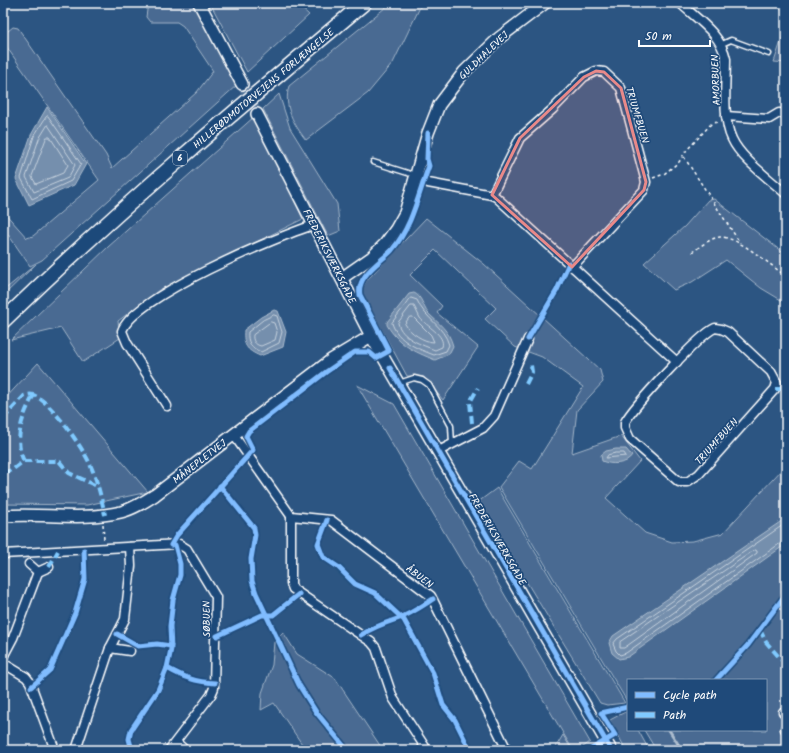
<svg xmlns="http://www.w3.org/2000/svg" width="789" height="753" font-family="Kalam,sans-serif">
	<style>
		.green { fill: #486b92; stroke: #a4b5c8 }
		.water { fill: #748fad; stroke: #acbcce }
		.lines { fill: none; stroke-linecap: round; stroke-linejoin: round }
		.shore { stroke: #c7d2de; stroke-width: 1 }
		.stream { stroke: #acbcce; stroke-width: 3 }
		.secondary-tunnel { stroke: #4c6e95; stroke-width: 11; stroke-dasharray: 11 5.5; stroke-linecap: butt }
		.lane-casing { stroke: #fff; stroke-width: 7 }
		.street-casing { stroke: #fff; stroke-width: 11 }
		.secondary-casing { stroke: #fff; stroke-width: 14 }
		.highway-casing { stroke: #fff; stroke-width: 17 }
		.path { stroke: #fff; stroke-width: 1.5; stroke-dasharray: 3 3; stroke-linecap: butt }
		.lane { stroke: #1f4a7a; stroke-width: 4 }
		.street { stroke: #1f4a7a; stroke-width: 8 }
		.secondary { stroke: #1f4a7a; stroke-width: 11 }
		.highway { stroke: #1f4a7a; stroke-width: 14 }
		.quiet { stroke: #80caff; stroke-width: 4; stroke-dasharray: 8 4; stroke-linecap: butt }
		.cycleway-casing { stroke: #1f4a7a; stroke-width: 8 }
		.cycleway { stroke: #80bcff; stroke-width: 5 }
		.marked { fill: #e88989; fill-opacity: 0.2; stroke: #e88989; stroke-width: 3; stroke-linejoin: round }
		.labels { text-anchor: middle; stroke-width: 3.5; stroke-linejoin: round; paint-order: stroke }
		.shield { fill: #1f4a7a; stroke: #bcc9d7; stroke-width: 1 }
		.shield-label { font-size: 9px; font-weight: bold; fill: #fff }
		.street-label { font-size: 10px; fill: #fff; stroke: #1f4a7a }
	</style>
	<rect width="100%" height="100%" fill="#2c5582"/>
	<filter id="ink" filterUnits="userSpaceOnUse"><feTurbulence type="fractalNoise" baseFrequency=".025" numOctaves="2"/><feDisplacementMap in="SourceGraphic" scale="8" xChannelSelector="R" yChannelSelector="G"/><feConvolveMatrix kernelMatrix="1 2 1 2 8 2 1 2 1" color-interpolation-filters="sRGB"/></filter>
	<g filter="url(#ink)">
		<g class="green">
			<path d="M148,3H193L237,85L42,260L30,266L3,227V211L27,238L33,236L99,180L6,46L3,35L13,27L18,28L106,155L112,168L197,92L213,71L183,26L177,22H150L146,17Z"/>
			<path d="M210,3H296L309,15L247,72Z"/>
			<path d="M391,3H422L393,63L368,93L306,140C294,125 283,106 289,86Z"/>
			<path d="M786,27V63L774,62Z"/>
			<path d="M279,94L290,128L337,204L340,231L328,236L263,109Z"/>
			<path d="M255,116L303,219L159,290L118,321L120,338L83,362L61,328L11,340L108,247Z"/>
			<path d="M714,199L786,255V303L761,288L726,260L692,282L674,290L644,263L685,226L708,200Z"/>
			<path d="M426,218L484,264L600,370L603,382L577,410L572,453L621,436L640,461L606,498L645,533L672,542L693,541L723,533L786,465V750H656L644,730H766V680H628V703L499,487L519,461L532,469L583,387L542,357L515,347L485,319L496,308L435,250L410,275L442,306L437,313L478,347L443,400L424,377L407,376L361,291L367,280Z"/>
			<path d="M36,264L3,296V291Z"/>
			<path d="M38,363L148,492L87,505L3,504V401Z"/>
			<path d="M357,385L394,404L590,742L579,750H573Z"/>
			<path d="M497,488L625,703L607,705L600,703L478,502Z"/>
			<path d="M283,632L297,654L335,678L383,750H306L274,703L261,710L262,693L272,665L274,642Z"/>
			<path d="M627,711L628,730H638L649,750H626L610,720Z"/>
			<path d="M563,735L572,750H554Z"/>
		</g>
		<g class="water">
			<path d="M47,107L86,164L74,185L29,205L16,179L31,135Z"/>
			<path d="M414,293C422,296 423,307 428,313C439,324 449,330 453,346L449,354L435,360C413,351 399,345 387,325V322L409,294Z"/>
			<path d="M274,310L278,311L286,332L283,347L260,356C246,350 243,345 244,330L261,317Z"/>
			<path d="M616,449H626L632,456C627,465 610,465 602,461L601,455L606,451Z"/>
			<path d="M786,518V544L628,657L619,659L612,653L609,643L613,636Z"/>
		</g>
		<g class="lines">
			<g class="shore">
				<path d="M48,116L81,164L71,181L32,199L21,178L34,136L46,117Z"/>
				<path d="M48,125L75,165L68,178L34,192L26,177L39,139Z"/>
				<path d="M47,137H50L68,165L63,173L36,184L32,177Z"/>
				<path d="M411,298L417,300C424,318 444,326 449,345L446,351L434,355C418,349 397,341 392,323Z"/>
				<path d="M411,306H414C416,310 418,314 420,318C426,326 446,335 442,347L435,350C422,345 401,338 398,323Z"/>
				<path d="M274,315L277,316L282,332L279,343L261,352C251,348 247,342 248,332L263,320Z"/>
				<path d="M410,317H413L431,335L434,342C424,342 410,333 405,324Z"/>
				<path d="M271,322L274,323L277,332L275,340L261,346C255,345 252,340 253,335Z"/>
				<path d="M616,453H624L626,456L606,458L608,455Z"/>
				<path d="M786,523L617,639L613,644L616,651L620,655L626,653L782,542L786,541"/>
				<path d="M755,550L757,551V553L624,648H620V642Z"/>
			</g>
			<path class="stream" d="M669,730L682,750"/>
			<path class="secondary-tunnel" d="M242,84L257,114"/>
			<defs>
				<g id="lane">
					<path d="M722,44L731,40L769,54"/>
					<path d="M373,162L414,175"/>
					<path d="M399,383L414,378L422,380L429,385L451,426L452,444"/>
				</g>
				<g id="street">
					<path d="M680,3C698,20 721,34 726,59C726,82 722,119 732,139C741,159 770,179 786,194"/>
					<path d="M726,116L769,119L779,113L786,114"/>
					<path d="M417,176L428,183L492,195L496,197L677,362"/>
					<path d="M492,195L520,138L553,109L584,77L596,71L604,72L621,88L646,182L644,190L572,267"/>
					<path d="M715,328L721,329L728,332L771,372L777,383L775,389L699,474L687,482H679L630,439L625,428V422C633,407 700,334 715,328Z"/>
					<path d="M167,406L127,343L122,331C133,297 278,236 314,225"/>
					<path d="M233,434L291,516V584L293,589L371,642L376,648L393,698L427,750"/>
					<path d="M437,452L483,428L494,416L528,339"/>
					<path d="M291,516L331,520L431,596L507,750"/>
					<path d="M3,554L179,544L187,549L216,597L214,688L211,695L169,750"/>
					<path d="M29,564L38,572L49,567"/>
					<path d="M110,648L130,651"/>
					<path d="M3,657L13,638L38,572"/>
					<path d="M3,663L26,677L30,682L55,750"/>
					<path d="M783,712L786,714"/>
					<path d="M785,729L786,727"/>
					<path d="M176,742L185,750"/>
					<path d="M76,750L110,648L125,619L131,566L130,547"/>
				</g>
				<g id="secondary">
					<path d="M199,3L242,84"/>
					<path d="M257,114L371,336L611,750"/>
					<path d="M342,278L372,257L385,244L396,229L405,213L428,133L439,105L464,72L499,38L545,3"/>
					<path d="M3,516C42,513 83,521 121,512C133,509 144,502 155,495L331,360L371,336"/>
				</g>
				<path id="highway" d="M3,321C118,209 241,106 364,3"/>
			</defs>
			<use href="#lane" class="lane-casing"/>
			<use href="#street" class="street-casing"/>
			<use href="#secondary" class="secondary-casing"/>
			<use href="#highway" class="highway-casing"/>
			<g class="path">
				<path d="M684,157L740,243"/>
				<path d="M653,178L664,174L679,162L686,151L712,123L719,122"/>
				<path d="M692,252C700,247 710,238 720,237C739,237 770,265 786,276"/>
				<path d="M103,524L104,540"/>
			</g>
			<use href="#lane" class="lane"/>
			<use href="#street" class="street"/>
			<use href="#secondary" class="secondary"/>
			<use href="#highway" class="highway"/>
			<g class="quiet">
				<path d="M526,384L532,372L531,365"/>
				<path d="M775,389H783L786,392"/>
				<path d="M3,419L24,396C27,395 30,394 33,395C50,400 81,446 89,462C97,479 101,497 105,515"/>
				<path d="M472,423L470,402L478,388"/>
				<path d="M24,461C13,440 23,413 34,395"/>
				<path d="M3,473L12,470L24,461H59L69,473L99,487"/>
				<path d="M49,567L58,551"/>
				<path d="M760,630L766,642L786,665"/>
			</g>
			<defs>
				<g id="cycleway">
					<path d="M528,339L557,290L569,263"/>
					<path d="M390,368L611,750"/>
					<path d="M220,486L254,528L255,535L251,559L252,581L256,593L299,685L316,712L347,750"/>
					<path d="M327,520L318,544L323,557L338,567L355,584L375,593L404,620L433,673L443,705L455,720L470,750"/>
					<path d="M171,545L177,535L253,450L246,436L249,431L326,372L355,352H369L376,358L389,351L360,295C356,276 381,262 392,250C413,225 418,195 429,166L427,159L428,133"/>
					<path d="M117,634L138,646L157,644L171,646"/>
					<path d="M361,635C372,628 385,623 397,619C409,615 422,606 433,599"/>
					<path d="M217,636L262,615H273L299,594"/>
					<path d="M167,668C183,677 195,682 215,683"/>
					<path d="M716,680L748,645L786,594"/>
					<path d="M31,687L50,670L75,613L85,579L84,550"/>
					<path d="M132,750L129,739L131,730L158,690L167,668L171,649L170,626L173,600L180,575V564L175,545"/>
					<path d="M590,750L615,735L601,713L628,707"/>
				</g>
			</defs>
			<use href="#cycleway" class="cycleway-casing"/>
			<use href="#cycleway" class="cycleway"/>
		</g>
	</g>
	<path class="marked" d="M596,71L604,72L621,88L646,182L644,190L572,267L492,195L520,138L584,77Z"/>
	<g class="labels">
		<rect class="shield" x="173" y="151" width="14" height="14" rx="3"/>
		<g class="shield-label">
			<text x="180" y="161">6</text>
		</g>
		<g class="street-label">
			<text transform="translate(483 55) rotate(-44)" y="4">GULDHALEVEJ</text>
			<text transform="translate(715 80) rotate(-92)" y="4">AMORBUEN</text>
			<text transform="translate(263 88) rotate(-40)" y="4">HILLERØDMOTORVEJENS FORLÆNGELSE</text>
			<text transform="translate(638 115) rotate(73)" y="4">TRIUMFBUEN</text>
			<text transform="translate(330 256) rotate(63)" y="4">FREDERIKSVÆRKSGADE</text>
			<text transform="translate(716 441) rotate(-48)" y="4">TRIUMFBUEN</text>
			<text transform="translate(199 461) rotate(-38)" y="4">MÅNEPLETVEJ</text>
			<text transform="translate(498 539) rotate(60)" y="4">FREDERIKSVÆRKSGADE</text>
			<text transform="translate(420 576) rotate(37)" y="4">ÅBUEN</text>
			<text transform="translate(206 619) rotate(-91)" y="4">SØBUEN</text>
		</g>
	</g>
	<rect width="789" height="753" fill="none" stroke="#1f4a7a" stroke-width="16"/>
	<rect x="8" y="8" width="773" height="737" fill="none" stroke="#fff" stroke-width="1.5" filter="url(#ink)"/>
	<rect x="627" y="679" width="140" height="52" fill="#1f4a7a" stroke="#7992af"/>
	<rect x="635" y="692" width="20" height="6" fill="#80bcff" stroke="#7992af"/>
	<text x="663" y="699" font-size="12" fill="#ffffff">Cycle path</text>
	<rect x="635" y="712" width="20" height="6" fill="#80caff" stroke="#7992af"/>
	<text x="663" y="719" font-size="12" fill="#ffffff">Path</text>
	<path d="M639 40v6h71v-6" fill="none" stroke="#ffffff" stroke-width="2"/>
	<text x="645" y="40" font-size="12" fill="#ffffff" stroke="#1f4a7a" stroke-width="3" paint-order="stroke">50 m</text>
</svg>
